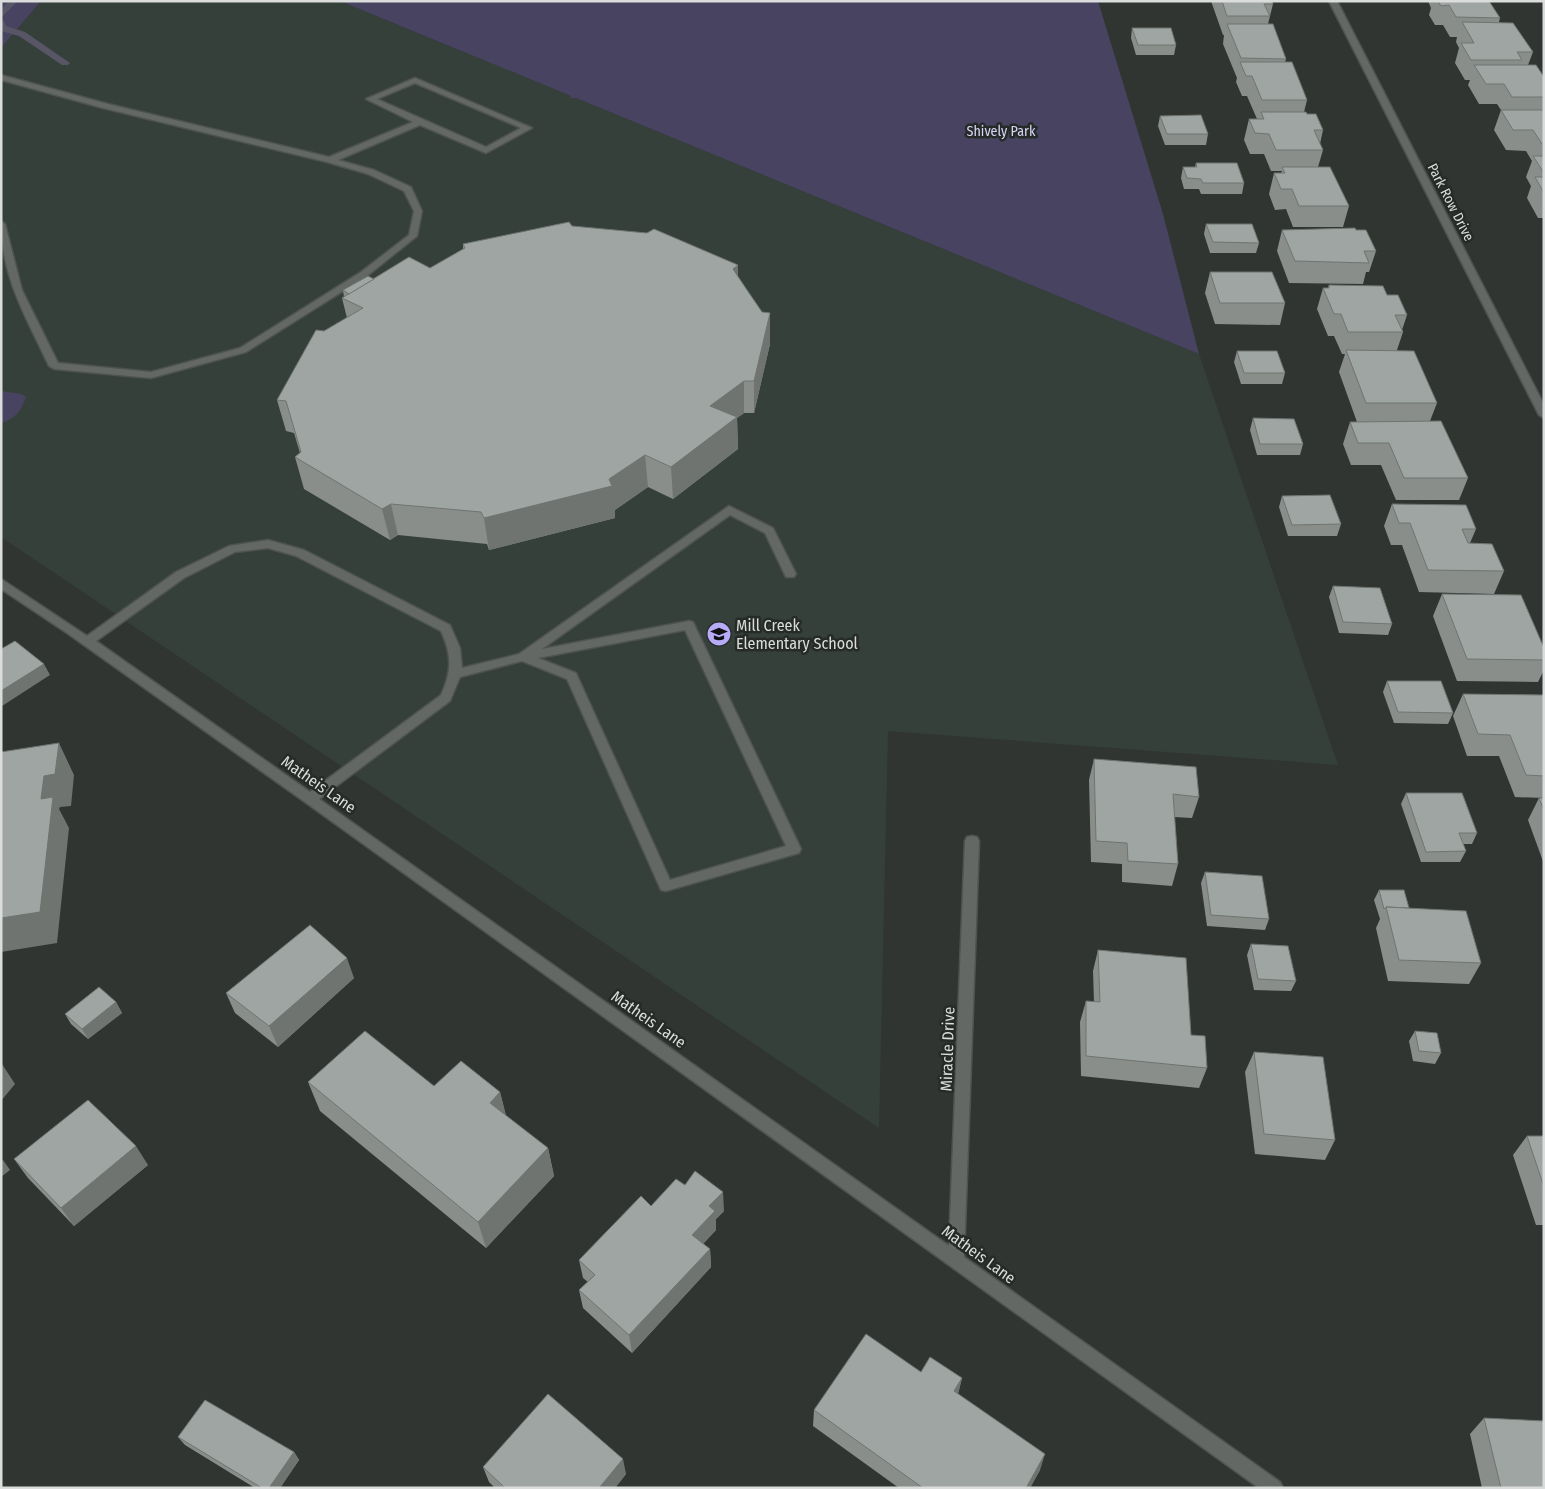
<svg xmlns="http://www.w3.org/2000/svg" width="1545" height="1489" font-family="'Fira Sans Condensed',sans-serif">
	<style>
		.built { fill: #35403a }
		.green { fill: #474360 }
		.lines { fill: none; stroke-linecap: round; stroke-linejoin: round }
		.stream { fill: #585567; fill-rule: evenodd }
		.minor-casing { stroke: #4e5250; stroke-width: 3 }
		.minor { fill: #636865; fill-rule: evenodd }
		.wall { fill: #898e8b }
		.shaded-wall { fill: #6f7471 }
		.building { fill: #9fa5a2; stroke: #6f7471 }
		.labels { text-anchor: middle; stroke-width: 5; stroke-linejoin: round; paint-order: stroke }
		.far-park-label { font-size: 14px; fill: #d9d5f7; stroke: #262b28 }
		.far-street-label { font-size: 14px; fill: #dadddc; stroke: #262b28 }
		.poi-label { font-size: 16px; fill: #dadddc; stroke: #262b28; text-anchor: start }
		.street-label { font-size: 16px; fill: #dadddc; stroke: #262b28 }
	</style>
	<rect width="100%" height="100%" fill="#303532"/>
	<path class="built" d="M41,1H340L1199,354L1338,765L888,731L879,1128L1,537V48Z"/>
	<g class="green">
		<path d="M1,1H41L1,48Z"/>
		<path d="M340,1H1098L1163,214L1199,354L576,98H570L571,96Z"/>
		<path d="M1,391L22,394L26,397C22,410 14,420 1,423Z"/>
	</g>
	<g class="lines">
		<g class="stream">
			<path d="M9,1H18L1,18V9Z"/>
			<path d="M1,20L4,21L6,26L25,32L70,63L68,65H62L19,36L1,31Z"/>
		</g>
		<defs>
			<g id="minor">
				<path d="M1329,1H1337L1544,405V418L1539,415Z"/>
				<path d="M1,75L108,104L329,157L413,122L366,99L415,78L532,128L486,153L420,125L338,160L374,170L411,187L422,211L417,236L367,276L246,352L151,378L54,369L49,366C26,317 1,277 1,221L5,224L22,290L58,363L151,372L240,348L361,272L409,235L414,211L404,191L368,174L327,162L103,108L1,80ZM415,83L521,128L486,147L377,99Z"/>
				<path d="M729,506L773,528L796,574L794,577H786L765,533L730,515L542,649L689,621L693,622L801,849L799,853L666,891L661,890L567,679L522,661L460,677L450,701L319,799L949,1246L965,841L967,837L972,836L977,837L979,841L964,1257L1280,1482L1283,1488H1259L305,802L67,633L1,589V579L87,636L176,572L229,546L268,540L304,550L450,625L460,648L462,668L519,654ZM268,548L296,556L441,631C452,655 452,671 441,695L310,792L96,641L184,578L235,552ZM685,630L786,846L670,880L576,673L538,658Z"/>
			</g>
		</defs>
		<use href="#minor" class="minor-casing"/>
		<use href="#minor" class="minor"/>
	</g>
	<g class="wall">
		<path d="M1211,1H1272L1273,4L1268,24L1286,59L1285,62L1307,100L1304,112L1323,130L1320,144L1323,150L1318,167L1349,206L1343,227H1293L1286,209L1275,210L1269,194L1274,173H1281L1282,171H1271L1264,154H1250L1244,140L1249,119H1257L1247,96H1242L1236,82L1237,78L1223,44L1224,35H1223Z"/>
		<path d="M1428,1H1489L1500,18L1499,22L1533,52L1528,65L1544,77V218H1538L1527,198L1531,186L1526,177L1532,161L1526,151L1506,150L1494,130L1501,110L1497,104H1479L1468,85L1470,80H1465L1455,63L1459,48L1456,42L1457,37H1450L1443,25H1435L1429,15L1431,8Z"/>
		<path d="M1132,28L1176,45L1174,55H1136L1131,38Z"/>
		<path d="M1160,116L1208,134L1206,145H1165L1158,126Z"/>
		<path d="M1196,163L1244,183L1242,194H1201L1199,189H1184L1181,178L1183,167H1195Z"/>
		<path d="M1206,224L1259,243L1256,253H1210L1204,234Z"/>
		<path d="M572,226L738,265V277L762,312L770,313V344L754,413H744L737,418L738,449L673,499L648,487L615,510V518L489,550L487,544L398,535L390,540L304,489L295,457L300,453L294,433L286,431L277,400L324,331L347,318L342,298L344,297L343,290L374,279L430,268L463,249V244Z"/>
		<path d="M1282,230H1356L1376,251L1369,272H1366L1363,284L1289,283L1277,251Z"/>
		<path d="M1210,272L1285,303L1280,325L1215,324L1205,293Z"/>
		<path d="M1329,285L1387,295L1407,315L1402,330L1403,332L1397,350L1437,403L1430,421L1468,478L1459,500H1396L1381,465H1351L1343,444L1350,422H1357L1339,372L1345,354H1342L1334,336H1328L1317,309L1323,288H1328Z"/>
		<path d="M1237,351L1285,373L1282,384H1241L1234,362Z"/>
		<path d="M1253,418L1303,444L1300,455H1257L1250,430Z"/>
		<path d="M1282,496L1341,524L1337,536H1288L1279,507Z"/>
		<path d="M1392,504L1476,529L1470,543L1504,571L1494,594L1419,592L1402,545H1391L1384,526Z"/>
		<path d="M1333,586L1392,624L1388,635L1339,633L1329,597Z"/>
		<path d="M1442,594L1544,648V670L1538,682L1457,681L1433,616Z"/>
		<path d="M1387,681L1453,713L1448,724L1394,723L1383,692Z"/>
		<path d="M1463,694L1544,695V798L1515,797L1499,756H1467L1453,716Z"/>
		<path d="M1094,759L1199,797L1192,818L1174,817L1178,864L1172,886L1122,882V864L1091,862L1089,780Z"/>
		<path d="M1406,793L1477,833L1472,844H1463L1466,851L1460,862H1421L1401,804Z"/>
		<path d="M1539,798H1544V864L1528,820Z"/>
		<path d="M1205,872L1269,919L1265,930L1207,926L1201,883Z"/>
		<path d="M1379,890L1409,908L1481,963L1469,984L1388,981L1376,928L1380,919L1374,900Z"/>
		<path d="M1251,944L1296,981L1291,991L1254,990L1247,955Z"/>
		<path d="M1098,950L1191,1035L1207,1068L1199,1088L1081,1076L1080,1022L1086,1001L1094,1002L1093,971Z"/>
		<path d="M354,978L278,1047L235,1013L226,993Z"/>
		<path d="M116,1002L122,1013L88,1039L71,1024L65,1014Z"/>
		<path d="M1415,1031L1441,1053L1435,1064L1413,1061L1409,1041Z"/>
		<path d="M1254,1052L1335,1140L1325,1160L1255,1154L1245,1072Z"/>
		<path d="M308,1082L434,1086L500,1092L506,1116L548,1148L554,1176L486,1248L320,1111Z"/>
		<path d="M1527,1136H1544V1225H1536L1513,1155Z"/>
		<path d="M14,1159L148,1165L74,1226L28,1178Z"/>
		<path d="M685,1185L724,1211L716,1219V1230L703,1244L710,1249L711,1267L632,1353L583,1308L579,1290L588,1282L583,1278L579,1260Z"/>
		<path d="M921,1372L962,1378L958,1394L1040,1470L1030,1488H899L813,1426L814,1410Z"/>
		<path d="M1484,1418L1544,1488H1482L1470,1434Z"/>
		<path d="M178,1437L294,1452L299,1460L280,1488H255L185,1445Z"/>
		<path d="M483,1467L626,1474L615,1488H495L489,1482Z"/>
	</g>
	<g class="shaded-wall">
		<path d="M738,265V296L733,269Z"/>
		<path d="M770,313V344L754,413V381Z"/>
		<path d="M744,381V413L737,418L738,449L673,499L671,467L710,406Z"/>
		<path d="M645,455L648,487L615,510V518L489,550L484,518L609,479Z"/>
		<path d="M391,504L398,535L390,540L382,509Z"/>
		<path d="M44,664L50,675L2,706L1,704V691Z"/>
		<path d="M59,743L74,775L71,806L60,807L59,809L69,828L57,943L1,952V918L41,799L44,776Z"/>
		<path d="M347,958L354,978L278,1047L269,1026Z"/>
		<path d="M116,1002L122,1013L88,1039L82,1029Z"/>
		<path d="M2,1064L15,1084L1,1101V1065Z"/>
		<path d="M500,1092L507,1120L490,1103Z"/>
		<path d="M136,1146L148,1165L74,1226L61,1208Z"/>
		<path d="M548,1148L554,1176L486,1248L478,1222Z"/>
		<path d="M3,1160L10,1170L1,1177V1161Z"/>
		<path d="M723,1192L724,1211L716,1219V1230L694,1253L692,1235L709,1206Z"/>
		<path d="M710,1249L711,1267L632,1353L629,1335Z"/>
		<path d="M962,1378L958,1394L954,1391Z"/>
		<path d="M294,1452L299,1460L280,1488H269Z"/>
		<path d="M1045,1454L1040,1470L1030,1488H1026Z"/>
		<path d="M623,1459L626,1474L615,1488H599Z"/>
	</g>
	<g class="building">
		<path d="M1222,1H1272L1273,4H1264L1270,16H1227Z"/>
		<path d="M1438,1H1489L1500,18L1456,17L1449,5L1441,6Z"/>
		<path d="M1462,22L1513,23L1533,52H1517L1522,60H1471L1461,43H1474Z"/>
		<path d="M1227,24H1273L1286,59L1241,58Z"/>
		<path d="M1132,28H1171L1176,45H1138Z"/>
		<path d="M1240,62H1292L1307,100H1262L1252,76H1246Z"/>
		<path d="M1474,65H1536L1544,77V97H1512L1504,84H1486Z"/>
		<path d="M1501,110H1544V144H1542L1533,130H1513Z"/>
		<path d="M1261,112H1306L1307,114H1316L1323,130H1314L1323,150H1276L1269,134L1255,133L1249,119H1264Z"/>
		<path d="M1201,115L1208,134H1167L1160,116Z"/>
		<path d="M1533,156H1544V173Z"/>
		<path d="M1196,163H1237L1244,183H1203L1201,179L1187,178L1183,167H1197Z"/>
		<path d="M1282,167H1330L1349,206H1299L1292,189H1281L1274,173H1285Z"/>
		<path d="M1535,177H1544V193Z"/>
		<path d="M569,222L572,226L647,233L654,229L738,265L733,269L747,290L762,312L770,313L754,381H744L710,406L737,417L671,467L645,455L609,479L612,486L484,518L481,512L391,504L382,509L295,457L301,452L286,401L277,400L316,330L324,331L363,308L342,298L409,257L430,268L465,248L463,244Z"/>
		<path d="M1206,224H1252L1259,243L1213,242Z"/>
		<path d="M1355,228L1356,230H1366L1376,251H1364L1369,263L1295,261L1282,230Z"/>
		<path d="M1210,272H1272L1285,303H1220Z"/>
		<path d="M368,276L374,279L349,294L343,290Z"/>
		<path d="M1329,285L1383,286L1387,295H1398L1407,315H1395L1403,332H1348L1341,314H1334L1323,288H1329Z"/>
		<path d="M1346,350L1414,351L1437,403H1366Z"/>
		<path d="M1237,351H1277L1285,373H1244Z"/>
		<path d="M1253,418L1294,419L1303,444H1260Z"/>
		<path d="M1441,421L1468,478H1404L1389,443H1358L1350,422Z"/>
		<path d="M1330,495L1341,524L1292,525L1282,496Z"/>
		<path d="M1392,504L1466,505L1476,529H1462L1468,543L1492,544L1504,571L1428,570L1410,523H1399Z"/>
		<path d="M1333,586L1380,588L1392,624L1343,622Z"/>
		<path d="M1442,594L1521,595L1544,648V660L1467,659Z"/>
		<path d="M15,641L44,664L1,691V649Z"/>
		<path d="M1387,681H1441L1453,713L1398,712Z"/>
		<path d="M1463,694L1544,695V776L1526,775L1510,735L1478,734Z"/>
		<path d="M59,743L55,774L44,776L41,799L53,797L40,912L1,918V752Z"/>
		<path d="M1094,759L1196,767L1199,797L1173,794L1178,864L1128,861L1127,843L1096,841Z"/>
		<path d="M1406,793H1462L1477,833H1459L1466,851L1426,852Z"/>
		<path d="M1539,798H1544V810Z"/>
		<path d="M1205,872L1262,876L1269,919L1211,915Z"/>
		<path d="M1379,890H1404L1409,908L1386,907L1384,909Z"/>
		<path d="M1386,907L1466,911L1481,963L1399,960Z"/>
		<path d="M310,925L347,958L269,1026L226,993Z"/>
		<path d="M1251,944L1288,946L1296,981L1258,979Z"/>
		<path d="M1098,950L1186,958L1191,1035L1205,1036L1207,1068L1086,1056V1001L1100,1002Z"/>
		<path d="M99,987L116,1002L82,1029L65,1014Z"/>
		<path d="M365,1031L434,1086L461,1061L500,1092L490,1103L548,1148L478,1222L308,1082Z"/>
		<path d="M1415,1031L1437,1033L1441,1053L1419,1051Z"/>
		<path d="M1254,1052L1323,1057L1335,1140L1264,1134Z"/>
		<path d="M88,1100L136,1146L61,1208L14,1159Z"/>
		<path d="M1527,1136H1544V1187Z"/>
		<path d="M695,1171L723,1192L709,1206L715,1211L692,1235L710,1249L629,1335L579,1290L595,1275L579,1260L641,1196L651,1206L676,1179L685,1185Z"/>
		<path d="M866,1334L921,1372L930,1357L962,1378L954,1391L1045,1454L1026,1488H923L814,1410Z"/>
		<path d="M548,1394L623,1459L599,1488H505L483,1467Z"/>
		<path d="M205,1400L294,1452L269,1488H262L178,1437Z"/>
		<path d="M1484,1418L1544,1421V1488H1501Z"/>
	</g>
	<defs>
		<symbol id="school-disc" viewBox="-11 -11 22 22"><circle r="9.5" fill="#b7abf8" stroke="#262b28"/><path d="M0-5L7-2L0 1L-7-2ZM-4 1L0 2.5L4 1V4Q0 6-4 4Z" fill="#111"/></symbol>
	</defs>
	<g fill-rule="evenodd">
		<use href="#school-disc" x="705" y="620" width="28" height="28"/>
	</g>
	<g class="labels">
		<g class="far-park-label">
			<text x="1001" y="136">Shively Park</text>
		</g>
		<g class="far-street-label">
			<text transform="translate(1451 202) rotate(63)" y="5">Park Row Drive</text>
		</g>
		<g class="poi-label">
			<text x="736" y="631">Mill Creek<tspan x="736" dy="18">Elementary School</tspan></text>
		</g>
		<g class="street-label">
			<text transform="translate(319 784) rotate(35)" y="6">Matheis Lane</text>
			<text transform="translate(649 1019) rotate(35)" y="6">Matheis Lane</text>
			<text transform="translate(947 1049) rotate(-88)" y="6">Miracle Drive</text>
			<text transform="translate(979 1254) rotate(36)" y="6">Matheis Lane</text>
		</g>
	</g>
	<rect width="1545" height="1489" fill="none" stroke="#dadddc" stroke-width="5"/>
</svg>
